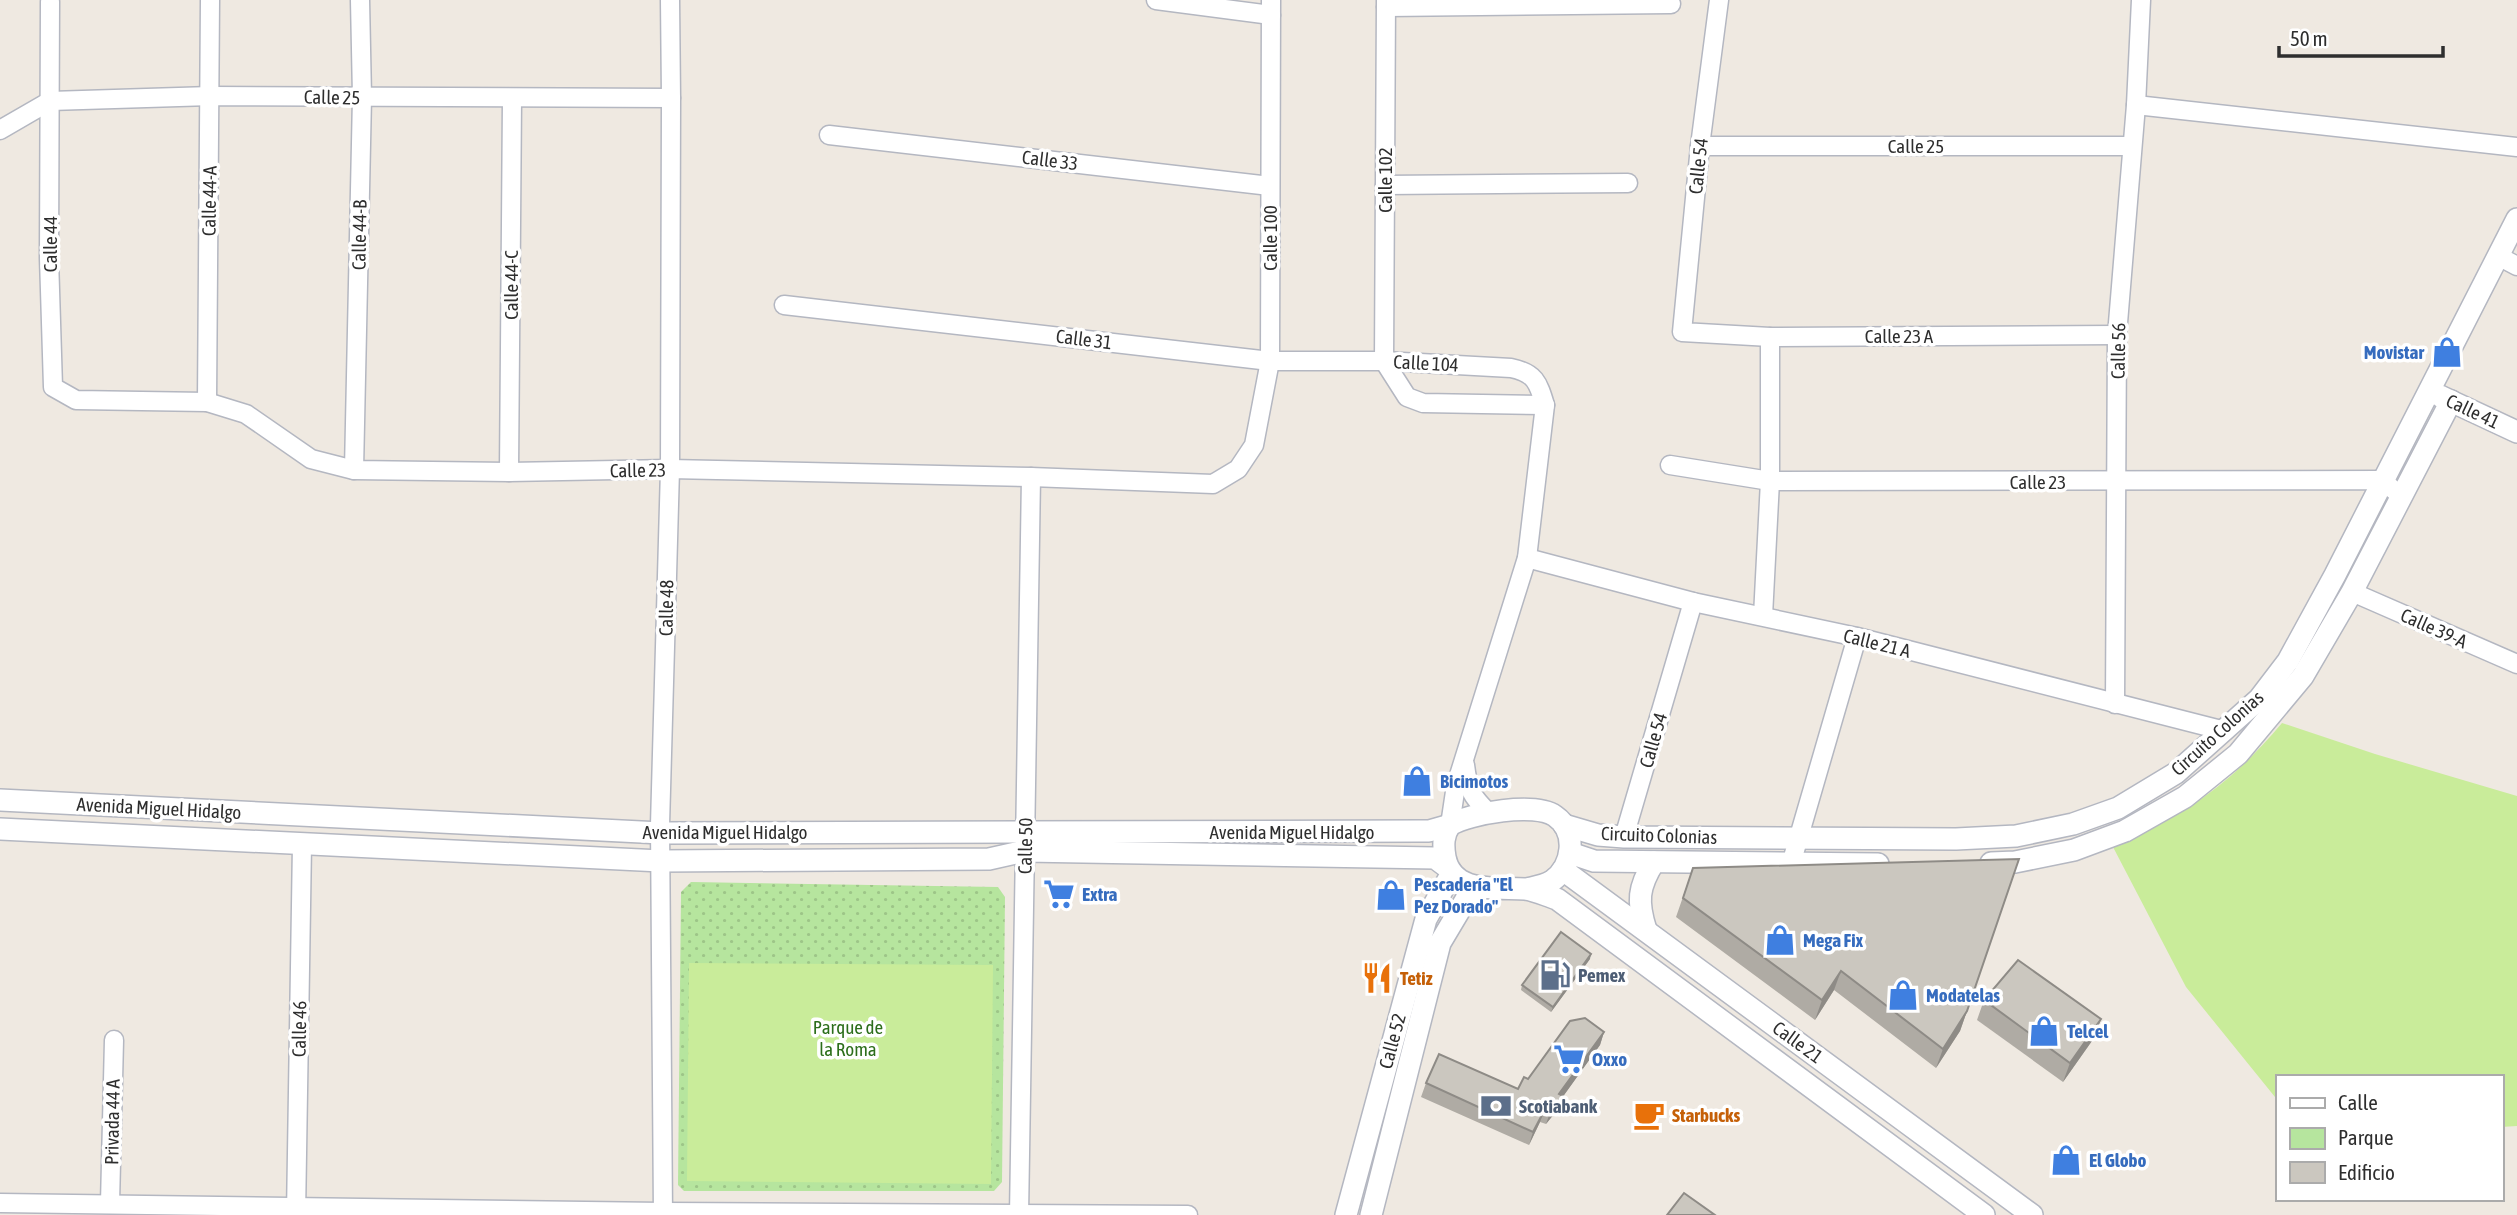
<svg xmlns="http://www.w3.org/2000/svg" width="2517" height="1215" font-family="'Asap Condensed',sans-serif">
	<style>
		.green { fill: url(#green-dots) }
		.pitch { fill: #c9ec9a }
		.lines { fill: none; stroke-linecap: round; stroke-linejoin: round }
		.minor-casing { stroke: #b4b7c1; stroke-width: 21 }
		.tertiary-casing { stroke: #b4b7c1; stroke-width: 24 }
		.minor { stroke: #fff; stroke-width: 18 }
		.tertiary { stroke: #fff; stroke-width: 21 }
		.wall { fill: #afaba4 }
		.shaded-wall { fill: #8e8b86 }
		.building { fill: #cbc7bf; stroke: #8e8b86; stroke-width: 2 }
		.labels { text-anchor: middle; stroke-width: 7; stroke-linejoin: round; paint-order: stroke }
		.street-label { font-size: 19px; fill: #2e2e2e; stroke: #fff }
		.shop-label { font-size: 19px; font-weight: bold; fill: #366cbe; stroke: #fff; text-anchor: start }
		.service-label { font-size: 19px; font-weight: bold; fill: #4e5e75; stroke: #fff; text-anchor: start }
		.food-label { font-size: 19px; font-weight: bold; fill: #c56008; stroke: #fff; text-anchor: start }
		.park-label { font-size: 19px; fill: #2c6e1b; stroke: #fff }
	</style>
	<defs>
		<pattern id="green-dots" width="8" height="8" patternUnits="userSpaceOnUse" patternTransform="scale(1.75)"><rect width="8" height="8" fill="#b6e59e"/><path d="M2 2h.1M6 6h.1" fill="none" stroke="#9dc588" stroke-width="1.8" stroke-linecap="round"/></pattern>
	</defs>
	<rect width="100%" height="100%" fill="#efe9e1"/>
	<path class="green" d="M691,882L998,887L1005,897L1002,1182L994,1191H684L678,1185L681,892Z"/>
	<g class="pitch">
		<path d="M2282,723L2375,754L2517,796V1126L2501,1127V1077H2277V1097H2275L2186,987L2113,847C2188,812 2228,787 2282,723Z"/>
		<path d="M689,963L993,965L991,1184L687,1181Z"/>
	</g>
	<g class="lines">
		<defs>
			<g id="minor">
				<path d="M1156,0L1271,15"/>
				<path d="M1386,0L1384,361L1407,397L1423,403L1545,405"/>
				<path d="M1719,0L1700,146L1682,332L1770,337L2117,335"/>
				<path d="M50,2L49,258L53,387L76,400L207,402L246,414L311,459L354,470L509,472L670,469L1031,477L1213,484L1238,469L1254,445L1270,361L1271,0"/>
				<path d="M1386,7L1671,4"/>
				<path d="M2136,105L2517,147"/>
				<path d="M0,130L50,101L211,96L671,98"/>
				<path d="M829,135L1270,186"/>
				<path d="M1700,146H2132"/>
				<path d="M1385,185L1628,183"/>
				<path d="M2498,256L2517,266"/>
				<path d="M784,305L1270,361H1384L1511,368C1535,373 1538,382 1545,405L1527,558L1456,785L1450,825"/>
				<path d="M207,402L210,0"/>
				<path d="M1670,465L1770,481L2382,480L2402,497"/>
				<path d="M354,470L362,97L360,0"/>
				<path d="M509,472L512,99"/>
				<path d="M1527,558L1693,602L1857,637L2225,731"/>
				<path d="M2352,592L2517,664"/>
				<path d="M1763,616L1770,481V337"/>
				<path d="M2115,704L2117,335L2136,105L2141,0"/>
				<path d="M1465,765C1468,789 1471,796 1489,813"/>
				<path d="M1624,837L1693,602"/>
				<path d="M1791,864L1857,637"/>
				<path d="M0,1203L663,1212L1188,1215"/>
				<path d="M110,1203L114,1040"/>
				<path d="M296,1215L302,844"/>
				<path d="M663,1215L660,825L670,469L671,98L670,0"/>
				<path d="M1019,1215L1031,477"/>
			</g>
			<g id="tertiary">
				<path d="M2440,396L2517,432"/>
				<path d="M0,800L661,833L1419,831H1429L1450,825"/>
				<path d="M1564,825L1598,835L1624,837L1956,839L2016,836L2073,824L2118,808L2176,773L2259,699L2288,661L2335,575L2517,219"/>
				<path d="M0,829L661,861L989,859L1025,851L1435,858L1447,867"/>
				<path d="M1570,853L1594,861L1878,864"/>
				<path d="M1991,863L2015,862L2074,850L2125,831L2185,797L2238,754L2303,676L2352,592L2451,401"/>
				<path d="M1563,870L2032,1215"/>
				<path d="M1526,889C1535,887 1544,886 1552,881C1573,866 1578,832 1555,816C1535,802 1470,813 1450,825C1443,835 1443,845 1445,857C1452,895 1497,887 1525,889C1535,890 1547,896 1557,899L1984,1215"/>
				<path d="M1646,930C1637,902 1638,887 1654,862"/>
				<path d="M1346,1215L1426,919L1452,873"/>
				<path d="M1371,1215L1440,943L1468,896L1482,888"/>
			</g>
		</defs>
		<use href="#minor" class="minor-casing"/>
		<use href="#tertiary" class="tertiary-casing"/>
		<use href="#minor" class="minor"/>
		<use href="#tertiary" class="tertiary"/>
	</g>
	<g class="wall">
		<path d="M1693,868L1967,1011L1960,1031L1936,1068L1834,990L1815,1020L1676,917Z"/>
		<path d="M1590,959L1551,1012L1521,990L1522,985Z"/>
		<path d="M1984,1000L2101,1019L2094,1038L2063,1082L1977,1020Z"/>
		<path d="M1604,1032L1600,1045L1563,1096L1558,1109L1546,1124L1540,1122L1529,1145L1421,1097L1426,1083L1518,1089L1528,1079Z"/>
	</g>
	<g class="shaded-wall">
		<path d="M1591,954L1590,959L1551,1012L1553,1007Z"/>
		<path d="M1841,971L1834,990L1815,1020L1822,1000Z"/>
		<path d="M1967,1011L1960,1031L1936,1068L1943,1049Z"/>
		<path d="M2101,1019L2094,1038L2063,1082L2070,1063Z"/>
		<path d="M1604,1032L1600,1045L1562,1098L1563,1096L1558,1109L1546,1124L1551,1110L1559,1094Z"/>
		<path d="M1545,1109L1540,1122L1529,1145L1533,1132Z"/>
	</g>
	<g class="building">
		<path d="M2019,859L1967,1011L1943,1049L1841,971L1822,1000L1683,898L1693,868Z"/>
		<path d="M1561,932L1591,954L1553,1007L1522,985Z"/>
		<path d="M2018,960L2101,1019L2070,1063L1984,1000Z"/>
		<path d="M1585,1018L1604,1032L1559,1094L1563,1096L1551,1110L1545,1109L1533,1132L1426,1083L1439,1054L1518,1089L1524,1077L1528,1079L1570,1021Z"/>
		<path d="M1684,1193L1715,1215H1667Z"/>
	</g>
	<defs>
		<symbol id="shop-bare" viewBox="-9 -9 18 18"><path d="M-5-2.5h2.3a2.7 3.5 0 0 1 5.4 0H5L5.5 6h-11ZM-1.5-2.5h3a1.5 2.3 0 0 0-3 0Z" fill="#3f7fe0" stroke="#fff" stroke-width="2.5" paint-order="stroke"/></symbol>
		<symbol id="supermarket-bare" viewBox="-9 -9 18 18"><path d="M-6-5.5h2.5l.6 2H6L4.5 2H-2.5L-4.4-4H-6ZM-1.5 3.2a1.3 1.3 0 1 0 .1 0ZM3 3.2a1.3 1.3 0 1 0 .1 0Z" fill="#3f7fe0" stroke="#fff" stroke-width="2.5" paint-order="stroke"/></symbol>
		<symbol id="fuel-bare" viewBox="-9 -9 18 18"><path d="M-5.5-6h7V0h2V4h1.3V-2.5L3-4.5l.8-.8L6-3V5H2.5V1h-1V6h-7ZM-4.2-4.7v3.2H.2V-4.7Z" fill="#5c6f8a" stroke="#fff" stroke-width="2.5" paint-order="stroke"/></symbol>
		<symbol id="restaurant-bare" viewBox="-9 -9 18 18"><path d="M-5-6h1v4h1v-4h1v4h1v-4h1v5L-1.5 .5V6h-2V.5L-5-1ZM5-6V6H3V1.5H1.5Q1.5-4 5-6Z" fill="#e8710a" stroke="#fff" stroke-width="2.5" paint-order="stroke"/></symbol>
		<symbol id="bank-bare" viewBox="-9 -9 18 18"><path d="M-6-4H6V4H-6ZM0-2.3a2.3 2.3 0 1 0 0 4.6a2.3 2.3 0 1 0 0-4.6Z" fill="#5c6f8a" stroke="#fff" stroke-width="2.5" paint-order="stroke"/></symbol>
		<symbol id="cafe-bare" viewBox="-9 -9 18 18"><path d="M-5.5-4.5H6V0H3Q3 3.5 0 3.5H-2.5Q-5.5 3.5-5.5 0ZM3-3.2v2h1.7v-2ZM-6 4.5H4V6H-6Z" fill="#e8710a" stroke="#fff" stroke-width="2.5" paint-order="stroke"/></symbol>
	</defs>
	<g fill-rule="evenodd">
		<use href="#shop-bare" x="2425" y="330" width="44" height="44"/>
		<use href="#shop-bare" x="1395" y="759" width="44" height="44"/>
		<use href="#supermarket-bare" x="1037" y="872" width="44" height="44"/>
		<use href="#shop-bare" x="1369" y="873" width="44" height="44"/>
		<use href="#shop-bare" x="1758" y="918" width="44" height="44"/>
		<use href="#fuel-bare" x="1533" y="953" width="44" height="44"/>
		<use href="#restaurant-bare" x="1355" y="956" width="44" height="44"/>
		<use href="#shop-bare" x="1881" y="973" width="44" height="44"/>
		<use href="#shop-bare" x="2022" y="1009" width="44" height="44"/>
		<use href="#supermarket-bare" x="1547" y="1037" width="44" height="44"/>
		<use href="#bank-bare" x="1474" y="1084" width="44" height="44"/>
		<use href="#cafe-bare" x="1627" y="1093" width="44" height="44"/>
		<use href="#shop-bare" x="2044" y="1138" width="44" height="44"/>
	</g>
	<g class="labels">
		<g class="street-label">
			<text transform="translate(332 97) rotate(1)" y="7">Calle 25</text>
			<text x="1916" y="153">Calle 25</text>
			<text transform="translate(1050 160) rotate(7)" y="7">Calle 33</text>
			<text transform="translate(1698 166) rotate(-84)" y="7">Calle 54</text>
			<text transform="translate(1385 180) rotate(-90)" y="7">Calle 102</text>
			<text transform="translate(209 201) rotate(-89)" y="7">Calle 44-A</text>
			<text transform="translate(359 235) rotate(-89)" y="7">Calle 44-B</text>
			<text transform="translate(1270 238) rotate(-90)" y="7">Calle 100</text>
			<text transform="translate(50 244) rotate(-90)" y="7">Calle 44</text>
			<text transform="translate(511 285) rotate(-90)" y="7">Calle 44-C</text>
			<text x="1899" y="343">Calle 23 A</text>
			<text transform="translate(1084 339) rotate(7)" y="7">Calle 31</text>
			<text transform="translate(2118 351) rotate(-89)" y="7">Calle 56</text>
			<text transform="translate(1426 363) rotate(3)" y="7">Calle 104</text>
			<text transform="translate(2473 411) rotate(25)" y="7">Calle 41</text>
			<text transform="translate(638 470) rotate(-1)" y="7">Calle 23</text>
			<text x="2038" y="489">Calle 23</text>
			<text transform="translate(666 608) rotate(-89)" y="7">Calle 48</text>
			<text transform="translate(2434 628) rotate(24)" y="7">Calle 39-A</text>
			<text transform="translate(1877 643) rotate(14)" y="7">Calle 21 A</text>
			<text transform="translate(2217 733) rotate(-42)" y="7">Circuito Colonias</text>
			<text transform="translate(1653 740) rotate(-74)" y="7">Calle 54</text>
			<text transform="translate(159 808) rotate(3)" y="7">Avenida Miguel Hidalgo</text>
			<text x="725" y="839">Avenida Miguel Hidalgo</text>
			<text x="1292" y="839">Avenida Miguel Hidalgo</text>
			<text transform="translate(1659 835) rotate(2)" y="7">Circuito Colonias</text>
			<text transform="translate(1025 846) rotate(-89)" y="7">Calle 50</text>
			<text transform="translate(299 1029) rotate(-89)" y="7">Calle 46</text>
			<text transform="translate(1392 1041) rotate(-75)" y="7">Calle 52</text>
			<text transform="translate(1798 1042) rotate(36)" y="7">Calle 21</text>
			<text transform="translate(112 1122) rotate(-89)" y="7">Privada 44 A</text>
		</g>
		<g class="shop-label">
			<text x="2424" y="359" text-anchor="end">Movistar</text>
			<text x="1440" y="788">Bicimotos</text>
			<text x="1414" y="891">Pescadería "El<tspan x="1414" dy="22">Pez Dorado"</tspan></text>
			<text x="1082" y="901">Extra</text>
			<text x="1803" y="947">Mega Fix</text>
			<text x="1926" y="1002">Modatelas</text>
			<text x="2067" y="1038">Telcel</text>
			<text x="1592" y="1066">Oxxo</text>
			<text x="2089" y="1167">El Globo</text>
		</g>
		<g class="service-label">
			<text x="1578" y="982">Pemex</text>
			<text x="1519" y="1113">Scotiabank</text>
		</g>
		<g class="food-label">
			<text x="1400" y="985">Tetiz</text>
			<text x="1672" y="1122">Starbucks</text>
		</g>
		<g class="park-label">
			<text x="848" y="1034">Parque de<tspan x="848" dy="22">la Roma</tspan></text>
		</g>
	</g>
	<rect x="2276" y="1075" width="228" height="126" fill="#ffffff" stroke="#ababab" stroke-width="2"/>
	<rect x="2290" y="1098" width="35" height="10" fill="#ffffff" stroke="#ababab" stroke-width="2"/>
	<text x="2338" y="1110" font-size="21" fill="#2e2e2e">Calle</text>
	<rect x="2290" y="1128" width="35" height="21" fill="#b6e59e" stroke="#ababab" stroke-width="2"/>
	<text x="2338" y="1145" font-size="21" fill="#2e2e2e">Parque</text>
	<rect x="2290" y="1162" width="35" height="21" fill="#cbc7bf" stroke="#ababab" stroke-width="2"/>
	<text x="2338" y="1180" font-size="21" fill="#2e2e2e">Edificio</text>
	<path d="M2279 46v10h164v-10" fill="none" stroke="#2e2e2e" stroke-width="3.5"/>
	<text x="2290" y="46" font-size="21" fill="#2e2e2e" stroke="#ffffff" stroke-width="5" paint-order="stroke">50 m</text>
</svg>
